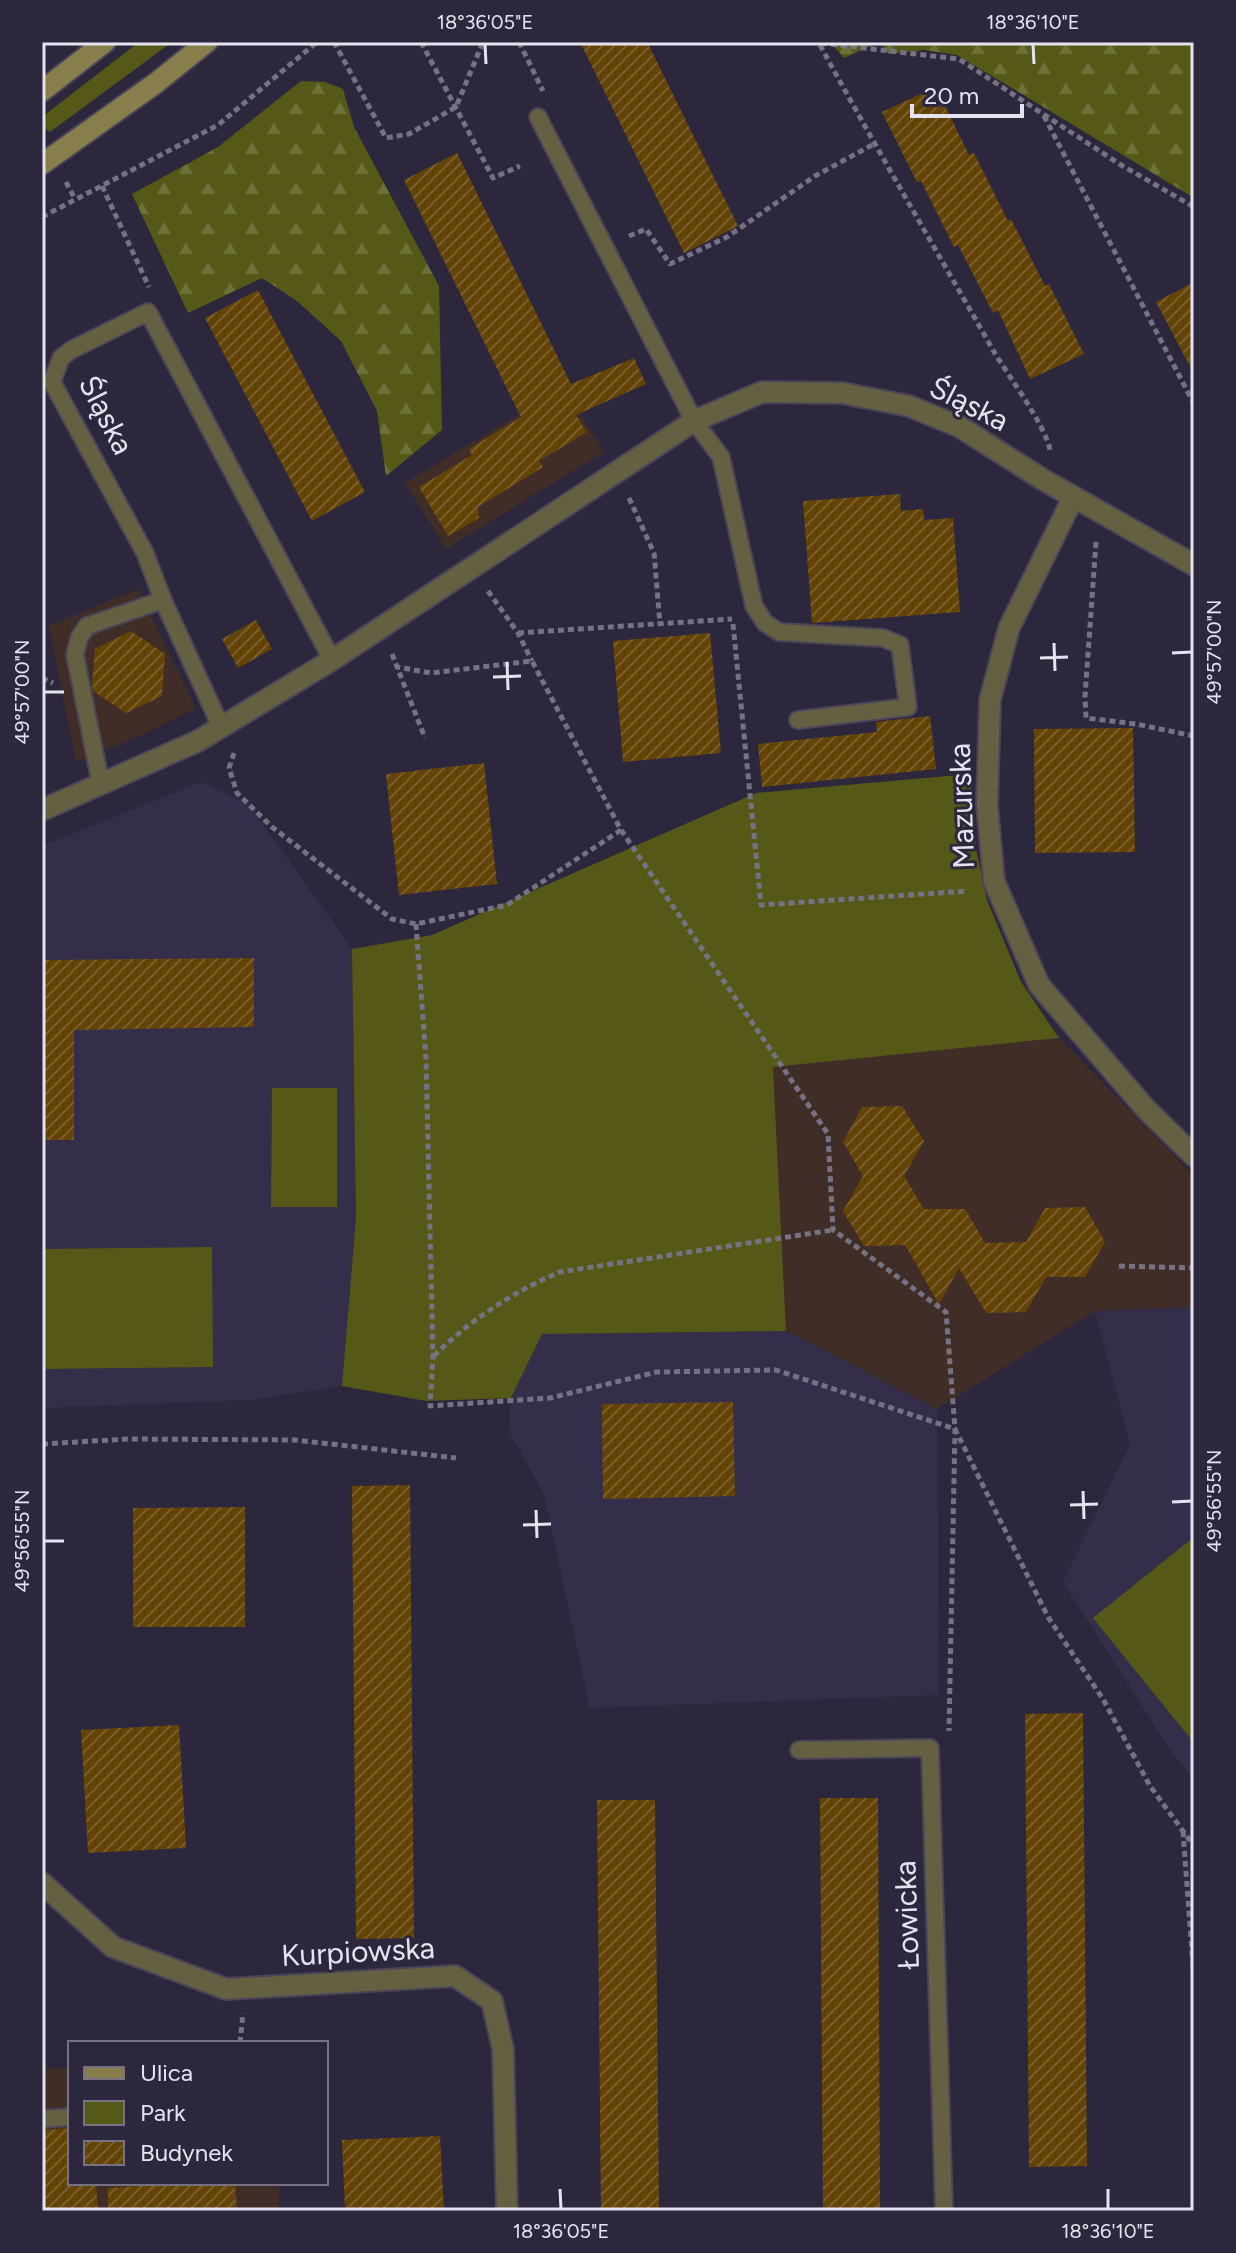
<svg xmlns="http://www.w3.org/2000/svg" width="1236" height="2253" font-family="Figtree,sans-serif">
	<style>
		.commercial { fill: #402d28 }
		.built { fill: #352e4a }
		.green { fill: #555817 }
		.forest { fill: url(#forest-firs) }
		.building { fill: url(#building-hatch) }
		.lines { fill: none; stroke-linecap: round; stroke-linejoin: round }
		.lane-casing { stroke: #4a4559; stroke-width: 20 }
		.street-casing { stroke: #4a4559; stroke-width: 24 }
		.secondary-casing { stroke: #4a4559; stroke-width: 24 }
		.path { stroke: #767284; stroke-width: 5; stroke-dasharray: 6 4; stroke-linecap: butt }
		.lane { stroke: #666042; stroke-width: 16 }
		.street { stroke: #666042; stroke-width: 20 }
		.secondary { stroke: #887e4c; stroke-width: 20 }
		.ticks { fill: none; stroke: #e6e3f1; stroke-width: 3 }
		.labels { text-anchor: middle; stroke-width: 6; stroke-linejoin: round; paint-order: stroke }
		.street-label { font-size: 30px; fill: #e6e3f1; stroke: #2c273c }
		.neatline { fill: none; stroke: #e6e3f1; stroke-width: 3 }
		.ticks-label { font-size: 20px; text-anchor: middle; fill: #e6e3f1 }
	</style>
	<defs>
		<pattern id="forest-firs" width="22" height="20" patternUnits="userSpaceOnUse" patternTransform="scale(2)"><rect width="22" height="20" fill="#555817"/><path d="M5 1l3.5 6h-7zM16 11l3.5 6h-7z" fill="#6d7039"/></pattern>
		<pattern id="building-hatch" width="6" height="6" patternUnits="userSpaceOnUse" patternTransform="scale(2)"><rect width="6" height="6" fill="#644307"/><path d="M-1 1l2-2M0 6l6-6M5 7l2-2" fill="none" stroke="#7a5e2c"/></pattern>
	</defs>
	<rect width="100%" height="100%" fill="#2c273c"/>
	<g class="commercial">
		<path d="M564,387L604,452L446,549L405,483Z"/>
		<path d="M138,589L196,708L146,733L76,762L49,626Z"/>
		<path d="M1059,1038L1194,1176V1307L1095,1311L937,1409L786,1331L773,1067Z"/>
		<path d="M70,2068V2183H279V2211H42V2069Z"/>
	</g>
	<g class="built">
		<path d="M201,782L249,805L352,949L356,1218L342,1386L250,1400L42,1408V846Z"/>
		<path d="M1194,1307V1780L1169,1748L1063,1582L1130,1444L1095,1311Z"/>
		<path d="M786,1331L937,1409L939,1695L590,1708L544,1494L509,1432L511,1398L542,1334Z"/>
	</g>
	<g class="green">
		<path d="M139,42H172L50,132L42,126V117Z"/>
		<path d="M970,774L976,849L987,900L1021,982L1059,1038L773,1067L786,1331L542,1334L511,1398L426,1401L342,1386L356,1218L352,949L432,935L756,793Z"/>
		<path d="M272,1088H337V1207H271Z"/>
		<path d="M212,1247L213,1367L42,1369V1249Z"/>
		<path d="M1194,1537V1743L1093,1618Z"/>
	</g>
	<g class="forest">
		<path d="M830,42H1194V198L957,55L924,50L889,54L879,42L844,58Z"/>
		<path d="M301,81L325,82L343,89L354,127L439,286L442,430L386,476L377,411L341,341L297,301L262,278L188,313L132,194L218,147Z"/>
	</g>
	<g class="building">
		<path d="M580,42H647L738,226L684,253Z"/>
		<path d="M936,87L969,155L974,153L1008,221L1011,219L1045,286L1049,284L1084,354L1030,379L998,310L993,313L958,245L954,247L921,181L917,182L882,112Z"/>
		<path d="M457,153L571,384L634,358L646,384L576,415L587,432L539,461L543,467L478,507L479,518L448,536L419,487L472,455L469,449L521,417L404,180Z"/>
		<path d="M1194,282V374L1156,302Z"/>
		<path d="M258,290L365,492L312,521L205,318Z"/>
		<path d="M900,494L901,511L923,509L924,520L953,518L960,612L812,623L803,501Z"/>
		<path d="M256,620L272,649L238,668L222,639Z"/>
		<path d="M131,631L165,654L162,696L126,713L93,691L92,684L95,649Z"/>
		<path d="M710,633L721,753L623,762L613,641Z"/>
		<path d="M930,716L936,769L762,787L758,744L877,732L876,722Z"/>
		<path d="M1133,728L1135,852L1035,853L1034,729Z"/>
		<path d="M484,763L497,884L399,895L386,774Z"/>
		<path d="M254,958V1027L74,1030V1140H42V960Z"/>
		<path d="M902,1106L924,1141L904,1176L924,1209H965L985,1243L1026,1242L1045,1208L1085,1207L1105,1242L1085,1277H1046L1026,1312L986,1313L959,1268L939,1304L905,1245L864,1246L843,1211L863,1176L843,1142L862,1107Z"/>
		<path d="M733,1402L735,1496L603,1499L602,1404Z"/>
		<path d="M410,1485L414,1938L356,1939L352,1486Z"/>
		<path d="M245,1507V1627H133V1508Z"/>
		<path d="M1083,1713L1087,2166L1029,2167L1025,1714Z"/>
		<path d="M179,1725L186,1848L88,1853L81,1730Z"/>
		<path d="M820,1798H878L880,2211H823Z"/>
		<path d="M597,1800H655L659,2211H601Z"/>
		<path d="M70,2128V2183H96L98,2211H42V2130Z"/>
		<path d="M440,2136L444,2211H345L342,2140Z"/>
		<path d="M184,2183H235L237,2211H108V2188Z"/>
	</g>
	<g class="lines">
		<defs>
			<g id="lane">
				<path d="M538,117L694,421L721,457L754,606L765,623L779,632L883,638L900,645L908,707L798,720"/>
				<path d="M221,727L163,600L145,553L52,382L61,358L71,350L148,312L332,660"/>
				<path d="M101,785L75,655L79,638L87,626L163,600"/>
				<path d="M799,1750L930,1748L944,2211"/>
				<path d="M42,2119L70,2117"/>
			</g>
			<g id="street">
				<path d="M1073,498L1009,628L990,700L987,805L994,881L1039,985L1146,1109L1194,1156"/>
				<path d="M42,810L198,741L332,660L694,421L762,392L842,393L909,406L960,427L1042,479L1194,565"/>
				<path d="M42,1883L113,1947L226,1989L455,1976L492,2001L503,2049L507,2211"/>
			</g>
			<g id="secondary">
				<path d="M42,91L105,42"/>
				<path d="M42,164L156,83L207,42"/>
			</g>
		</defs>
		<use href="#lane" class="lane-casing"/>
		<use href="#street" class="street-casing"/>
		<use href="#secondary" class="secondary-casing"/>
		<g class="path">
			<path d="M334,42L386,138L409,134L456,107L483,42"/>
			<path d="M421,42L493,178L520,166"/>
			<path d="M519,42L543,91"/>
			<path d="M811,42L959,59L1121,165L1194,207"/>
			<path d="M820,45C876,148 935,248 993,350C1008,376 1045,424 1050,450"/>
			<path d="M1044,116L1194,404"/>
			<path d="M66,182L75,199"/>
			<path d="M102,186L149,287"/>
			<path d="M42,217L218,125L317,42"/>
			<path d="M629,236L646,229L670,264L727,237L815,176L874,144"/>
			<path d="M629,498L654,553L660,624"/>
			<path d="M1096,542L1085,696L1086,718L1136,724L1194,736"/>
			<path d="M488,591L518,633L532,661"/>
			<path d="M733,624L761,905L968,891"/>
			<path d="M518,633L732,619"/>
			<path d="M392,654L425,738"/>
			<path d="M42,678L53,683"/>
			<path d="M234,753L229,768L237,793L272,827L392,919L416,924L507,905L621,830L532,661L431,673L397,667"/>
			<path d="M621,830L828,1134L833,1230L946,1312L955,1429L949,1731"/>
			<path d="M416,924L426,1059L433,1357L430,1406L550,1398L657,1372L776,1370L955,1429L1048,1617L1103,1699L1150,1786L1194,1846"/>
			<path d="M1119,1266L1194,1268"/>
			<path d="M434,1356C470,1320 513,1292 560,1272L833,1230"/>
			<path d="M42,1444L128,1439L295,1440L456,1458"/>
			<path d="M1183,1831L1194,1980"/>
			<path d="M240,2043L243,2013"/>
		</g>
		<use href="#lane" class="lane"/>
		<use href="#street" class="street"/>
		<use href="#secondary" class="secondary"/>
	</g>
	<path class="ticks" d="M485,44L486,64M1033,44L1034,64M1054,643L1055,671M1172,653L1192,652M1040,658L1068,657M507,662L508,690M493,677L521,676M44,692H64M1083,1491L1084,1519M1172,1502L1192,1501M1070,1505L1098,1504M536,1510L537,1538M523,1525L551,1524M44,1541H64M560,2189L561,2209M1108,2189V2209"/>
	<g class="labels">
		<g class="street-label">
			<text transform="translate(969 404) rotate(27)" y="10">Śląska</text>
			<text transform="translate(106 415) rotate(63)" y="10">Śląska</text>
			<text transform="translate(962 806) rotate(-92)" y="10">Mazurska</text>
			<text transform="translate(907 1915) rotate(-92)" y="10">Łowicka</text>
			<text transform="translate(358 1952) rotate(-3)" y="10">Kurpiowska</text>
		</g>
	</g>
	<rect width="1236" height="2253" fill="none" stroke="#2c273c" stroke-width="88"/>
	<rect x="68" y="2041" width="260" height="144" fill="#2c273c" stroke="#767284" stroke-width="2"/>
	<rect x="84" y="2067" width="40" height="12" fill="#887e4c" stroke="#767284" stroke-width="2"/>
	<text x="140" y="2081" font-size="24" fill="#e6e3f1">Ulica</text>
	<rect x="84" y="2101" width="40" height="24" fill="#555817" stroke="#767284" stroke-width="2"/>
	<text x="140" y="2121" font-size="24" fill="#e6e3f1">Park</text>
	<rect x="84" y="2141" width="40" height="24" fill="url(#building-hatch)" stroke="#767284" stroke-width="2"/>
	<text x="140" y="2161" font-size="24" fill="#e6e3f1">Budynek</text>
	<path d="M912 104v12h110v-12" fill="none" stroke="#e6e3f1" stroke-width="4"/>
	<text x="924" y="104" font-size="24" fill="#e6e3f1" stroke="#2c273c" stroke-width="6" paint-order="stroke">20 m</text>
	<rect x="44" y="44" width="1148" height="2165" class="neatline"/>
	<g class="ticks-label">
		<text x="485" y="29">18°36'05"E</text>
		<text x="1033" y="29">18°36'10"E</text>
		<text transform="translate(1214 652) rotate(-90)" y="7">49°57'00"N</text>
		<text transform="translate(22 692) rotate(-90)" y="7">49°57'00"N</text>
		<text transform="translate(1214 1501) rotate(-90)" y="7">49°56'55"N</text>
		<text transform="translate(22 1541) rotate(-90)" y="7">49°56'55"N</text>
		<text x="561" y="2238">18°36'05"E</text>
		<text x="1108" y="2238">18°36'10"E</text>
	</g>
</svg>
